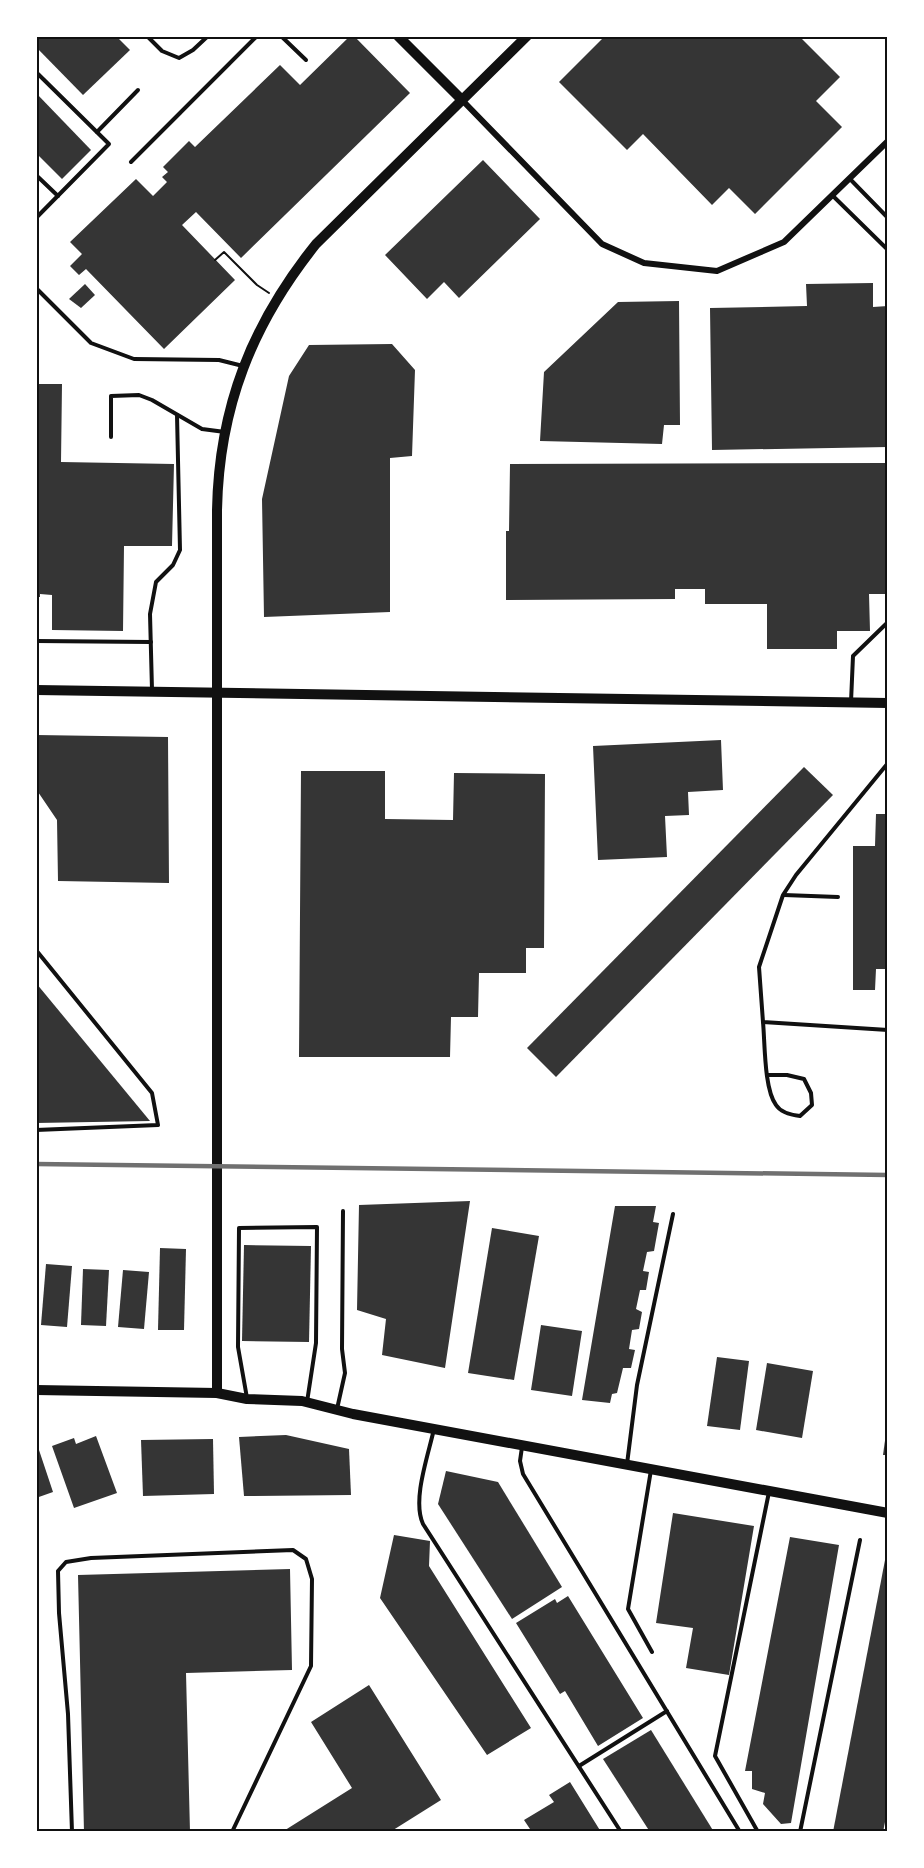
<svg xmlns="http://www.w3.org/2000/svg" width="924" height="1868" font-family="'DM Sans',sans-serif">
	<style>
		.building { fill: #353535 }
		.lines { fill: none; stroke-linecap: round; stroke-linejoin: round }
		.path { stroke: #111; stroke-width: 2 }
		.service { stroke: #111; stroke-width: 4 }
		.minor { stroke: #111; stroke-width: 6 }
		.tertiary { stroke: #111; stroke-width: 10 }
		.rail { stroke: #707070; stroke-width: 4.5 }
		.neatline { fill: none; stroke: #111; stroke-width: 2 }
	</style>
	<rect width="100%" height="100%" fill="#fff"/>
	<g class="building">
		<path d="M36,36H116L130,50L83,95L36,47Z"/>
		<path d="M350,36H354L410,93L241,258L196,212L182,225L235,280L164,349L86,269L79,275L70,266L82,254L70,242L136,179L153,196L167,182L162,177L168,172L163,167L189,141L195,147L280,65L300,85Z"/>
		<path d="M605,36H799L840,77L816,101L842,127L755,214L729,188L712,205L643,134L627,150L559,82Z"/>
		<path d="M36,93L91,150L62,179L36,153Z"/>
		<path d="M483,160L540,219L459,298L444,282L427,299L385,255Z"/>
		<path d="M873,283V307L888,306V447L712,450L710,308L807,306L806,284Z"/>
		<path d="M85,284L95,295L81,308L69,299Z"/>
		<path d="M679,301L680,425H664L662,444L540,441L544,372L618,302Z"/>
		<path d="M392,344L415,370L412,456L390,458V612L264,617L262,499L289,376L309,345Z"/>
		<path d="M36,384H62L61,462L174,464L172,546H124L123,631L52,630V595L40,594V597H36Z"/>
		<path d="M888,463V594H869L870,631H837V649H767V604H705V589H675V599L506,600V531H509L510,464Z"/>
		<path d="M36,735L168,737L169,883L58,881L57,820L36,789Z"/>
		<path d="M721,740L723,790L688,792L689,815L665,816L667,857L598,860L593,746Z"/>
		<path d="M804,767L833,795L556,1077L527,1048Z"/>
		<path d="M301,771H385V819L453,820L454,773L545,774L544,948H526V973H479L478,1017H451L450,1057H299Z"/>
		<path d="M876,814H888V969H876L875,990H853V846H875Z"/>
		<path d="M36,983L150,1121L36,1123Z"/>
		<path d="M470,1201L445,1368L382,1355L386,1319L357,1310L359,1205Z"/>
		<path d="M615,1206H656L653,1222L659,1223L654,1251L647,1252L643,1271L649,1272L646,1290H640L636,1309L642,1312L639,1329L632,1330L629,1349L635,1350L631,1368H623L617,1393L612,1394L610,1403L582,1400Z"/>
		<path d="M492,1228L539,1236L514,1380L468,1373Z"/>
		<path d="M244,1245L311,1246L309,1342L242,1341Z"/>
		<path d="M160,1248L186,1249L184,1330H158Z"/>
		<path d="M46,1264L72,1266L67,1327L41,1325Z"/>
		<path d="M83,1269L109,1270L106,1326L81,1325Z"/>
		<path d="M123,1270L149,1272L144,1329L118,1327Z"/>
		<path d="M541,1325L582,1331L572,1396L531,1390Z"/>
		<path d="M717,1357L749,1361L740,1430L707,1426Z"/>
		<path d="M767,1363L813,1371L802,1438L756,1430Z"/>
		<path d="M887,1426H888V1455H883Z"/>
		<path d="M286,1435L349,1449L351,1495L244,1496L239,1437Z"/>
		<path d="M96,1436L117,1493L74,1508L52,1446L74,1438L76,1444Z"/>
		<path d="M213,1439L214,1494L143,1496L141,1440Z"/>
		<path d="M36,1441L53,1492L36,1498Z"/>
		<path d="M446,1471L498,1482L562,1587L512,1619L438,1504Z"/>
		<path d="M673,1513L754,1526L729,1675L686,1668L693,1628L656,1623Z"/>
		<path d="M394,1535L430,1541L429,1566L531,1728L487,1755L380,1598Z"/>
		<path d="M790,1537L839,1545L791,1823L781,1824L763,1804L765,1793L752,1789V1771H745Z"/>
		<path d="M885,1560L888,1561V1807L883,1832H833Z"/>
		<path d="M290,1569L292,1670L186,1673L190,1832H84L78,1575Z"/>
		<path d="M568,1596L643,1718L598,1746L565,1691L560,1694L516,1623L555,1599L557,1603Z"/>
		<path d="M369,1685L441,1800L390,1832H282L352,1788L311,1722Z"/>
		<path d="M651,1730L714,1832H650L603,1759Z"/>
		<path d="M570,1782L601,1832H532L524,1820L554,1802L549,1795Z"/>
	</g>
	<g class="lines">
		<path class="path" d="M215,260L224,252L257,285L269,293"/>
		<g class="service">
			<path d="M147,36L162,51L179,58L193,50L208,36"/>
			<path d="M281,36L306,60"/>
			<path d="M36,72L109,144L36,218"/>
			<path d="M97,132L138,90"/>
			<path d="M131,162L257,36"/>
			<path d="M36,175L58,196"/>
			<path d="M850,179L888,218"/>
			<path d="M833,196L888,250"/>
			<path d="M36,288L91,343L134,359L219,360L243,366"/>
			<path d="M111,437V396L139,395L152,400L202,429L225,432"/>
			<path d="M36,641L151,642"/>
			<path d="M152,690L150,614L156,582L173,565L180,550L177,415"/>
			<path d="M851,702L853,656L888,622"/>
			<path d="M888,763L796,875L783,895L759,967L763,1022L888,1030"/>
			<path d="M784,895L838,897"/>
			<path d="M36,950L152,1093L158,1125L36,1130"/>
			<path d="M763,1022C765,1043 764,1089 776,1105C781,1113 791,1115 800,1116L812,1105L811,1093L804,1079L787,1075H768"/>
			<path d="M247,1398L238,1347L239,1228L317,1227L316,1343L307,1402"/>
			<path d="M337,1409L345,1373L342,1349L343,1211"/>
			<path d="M434,1429C428,1456 412,1500 423,1524L621,1832"/>
			<path d="M522,1447L520,1461L523,1474L740,1832"/>
			<path d="M627,1464L637,1385L673,1214"/>
			<path d="M651,1470L628,1609L652,1652"/>
			<path d="M579,1766L667,1711"/>
			<path d="M72,1832L68,1714L59,1613L58,1571L66,1562L91,1558L293,1550L306,1559L312,1579L311,1666L232,1832"/>
			<path d="M758,1832L715,1756L769,1492"/>
			<path d="M800,1832L860,1540"/>
		</g>
		<path class="minor" d="M462,100L602,244L644,263L717,271L784,242L888,141"/>
		<g class="tertiary">
			<path d="M398,36L462,100"/>
			<path d="M36,690L888,703"/>
			<path d="M36,1390L217,1393L247,1399L302,1401L353,1414L888,1513"/>
			<path d="M217,1393V510C219,407 252,324 316,244L527,36"/>
		</g>
		<path class="rail" d="M36,1164L888,1175"/>
	</g>
	<rect width="924" height="1868" fill="none" stroke="#ffffff" stroke-width="75"/>
	<rect x="38" y="38" width="848" height="1792" class="neatline"/>
</svg>
